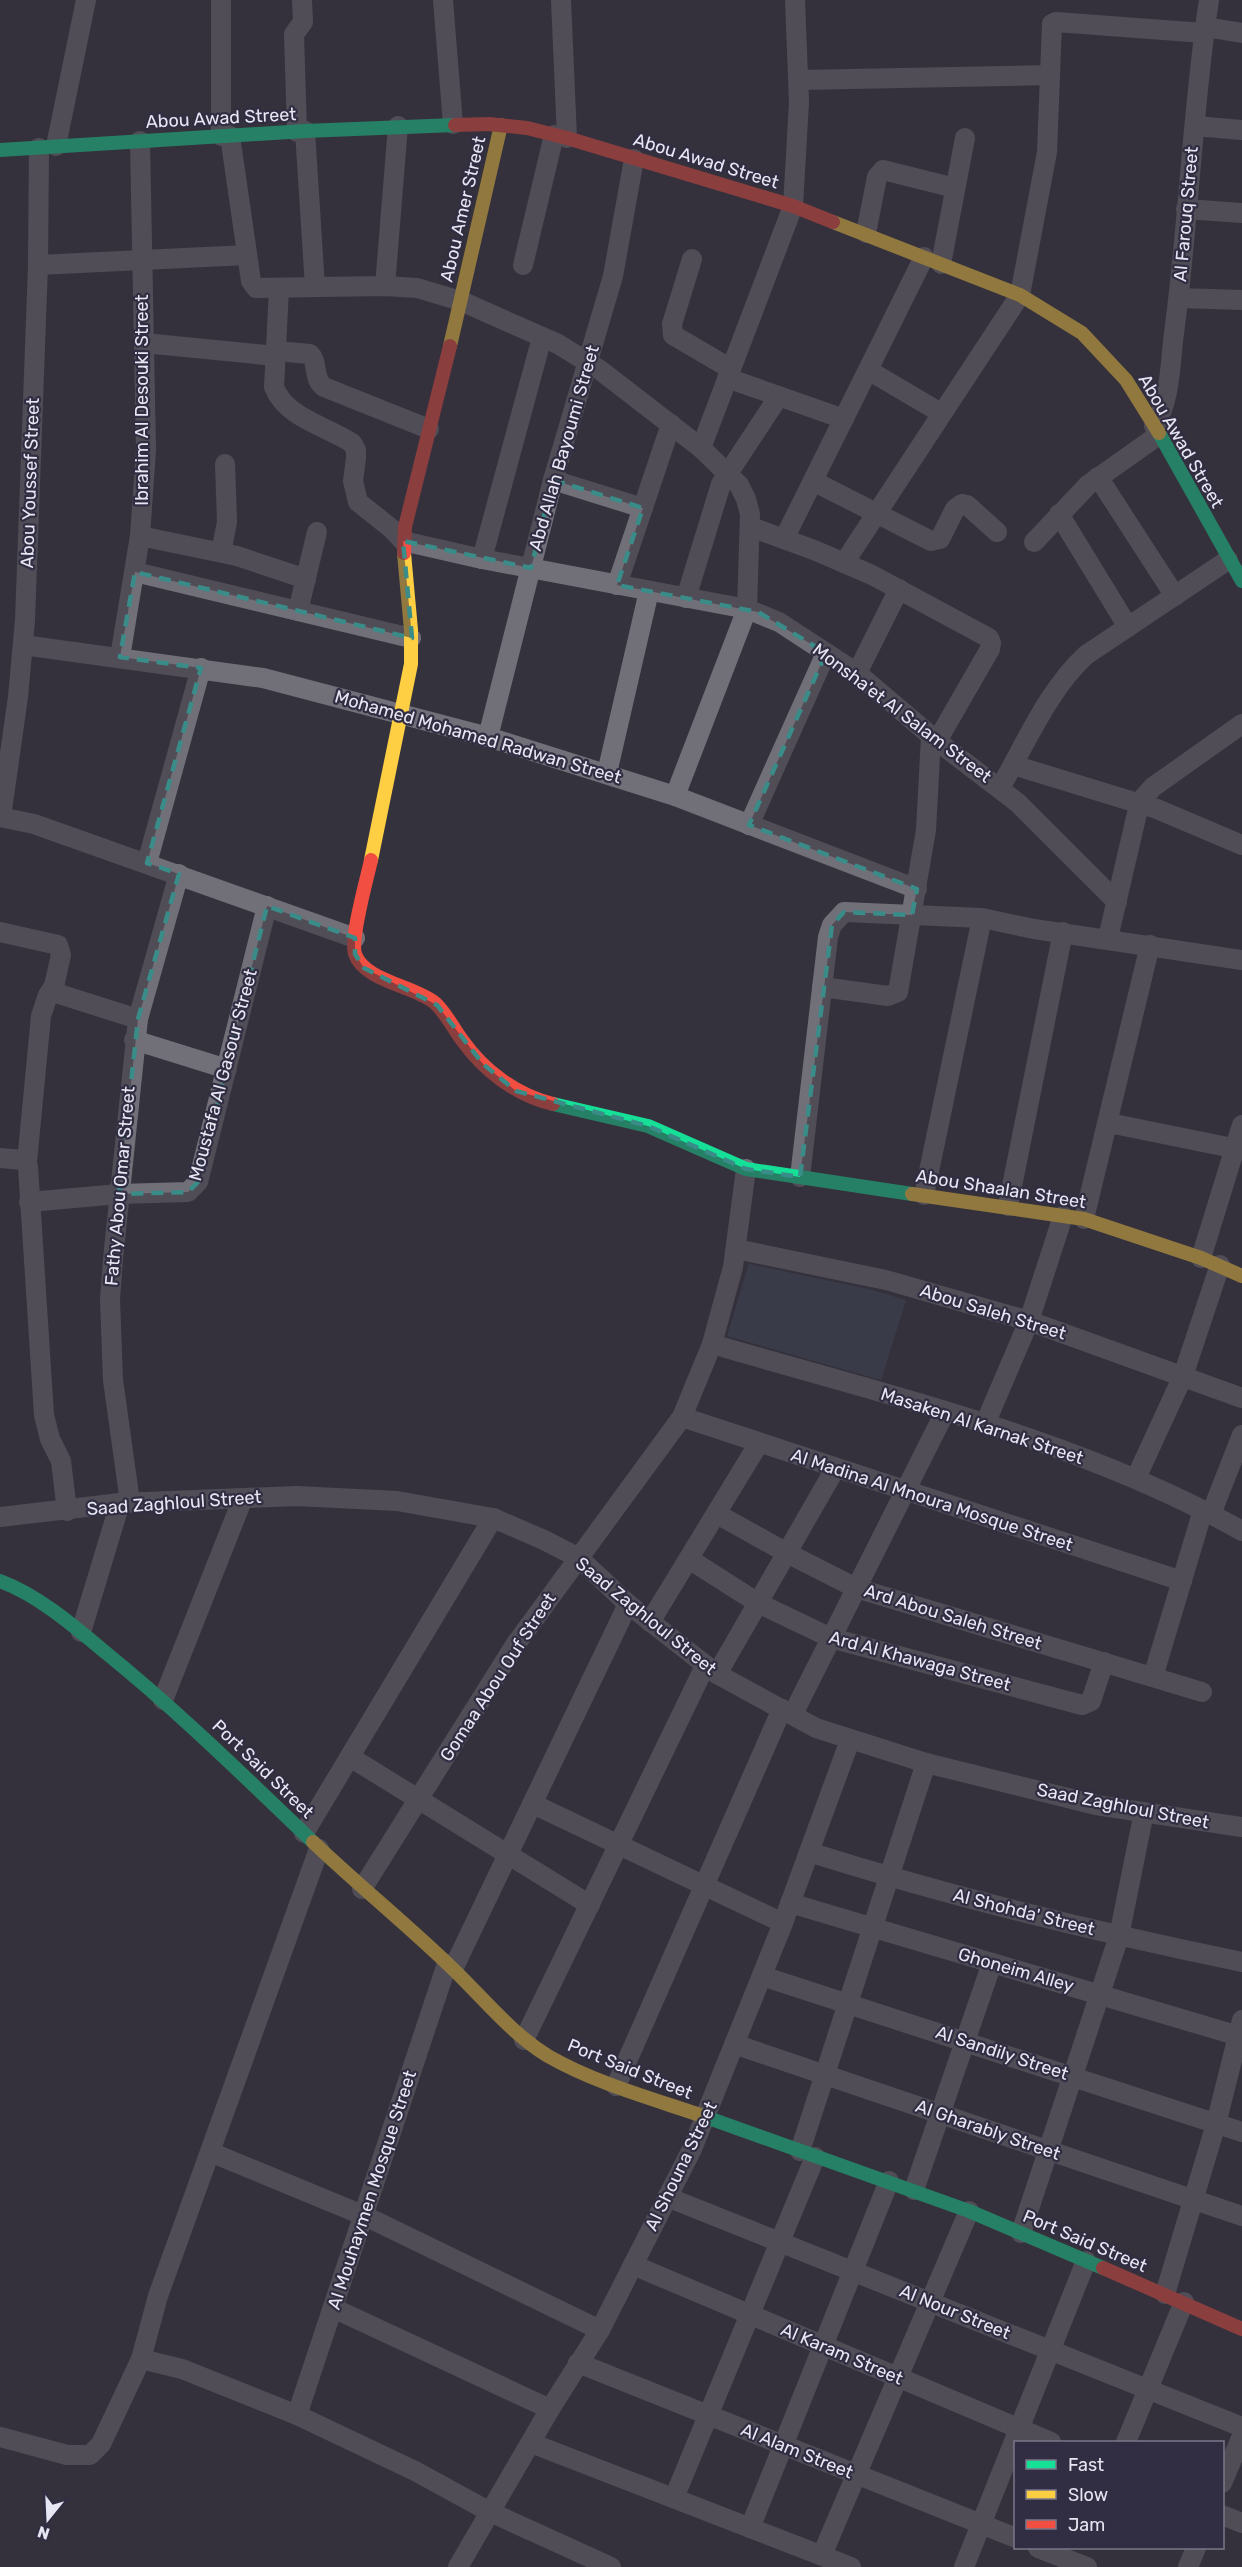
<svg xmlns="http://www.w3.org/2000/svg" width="1242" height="2567" font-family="Rubik,sans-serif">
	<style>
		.building { fill: #40485a }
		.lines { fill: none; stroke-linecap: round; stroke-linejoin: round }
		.street { stroke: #716f78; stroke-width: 20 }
		.fast { stroke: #16e098; stroke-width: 14 }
		.slow { stroke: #ffcf43; stroke-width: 14 }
		.jam { stroke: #f24e42; stroke-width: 14 }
		.marked { fill: none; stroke: #3a8c89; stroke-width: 4.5; stroke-dasharray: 12 8; stroke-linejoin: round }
		.labels { text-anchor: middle; stroke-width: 4.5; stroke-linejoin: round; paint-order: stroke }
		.street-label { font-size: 18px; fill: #e7e6f3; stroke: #312d42 }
	</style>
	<rect width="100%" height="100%" fill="#34323d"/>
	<path class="building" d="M749,1264L868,1289L906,1300L881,1380L727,1336Z"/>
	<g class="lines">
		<g class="street">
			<path d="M221,0V136"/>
			<path d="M443,0L453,124"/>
			<path d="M561,0L567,138"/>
			<path d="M1205,27L1242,33"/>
			<path d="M799,80L1050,75"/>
			<path d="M1195,126L1242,130"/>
			<path d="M305,131L315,287"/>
			<path d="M297,132L294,34L303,22L302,0"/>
			<path d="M230,136L251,281L256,288L385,286L417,288L461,301L558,344L600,370L701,448L739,485L746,499L750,514L747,609L675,796"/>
			<path d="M56,146L86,0"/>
			<path d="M1186,209L1242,213"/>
			<path d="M866,233L877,177L883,170L955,188"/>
			<path d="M692,259L672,324L673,335L731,369"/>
			<path d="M941,264L965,138"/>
			<path d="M38,265L247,255"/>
			<path d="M523,265L554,135"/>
			<path d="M385,286L398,126"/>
			<path d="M279,289L274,387C286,418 326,426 352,443L356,450V458L353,481L358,502L392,529L403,541L482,559L747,609L779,622L857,673L937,741L1018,803L1117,902"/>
			<path d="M1179,298L1242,300"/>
			<path d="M144,343L276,356"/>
			<path d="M276,351L310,354C319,363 312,378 324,387L429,429"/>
			<path d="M868,370L941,413"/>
			<path d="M727,378L844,419"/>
			<path d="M1154,426C1171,400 1170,363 1174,333C1189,222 1192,110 1209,0"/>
			<path d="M701,448L793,206L799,102L795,0"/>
			<path d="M1098,477L1175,596"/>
			<path d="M553,480L643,508"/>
			<path d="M813,481L931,541L940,539L955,509L962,504L967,505L997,532"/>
			<path d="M1059,514L1128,627"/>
			<path d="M751,527L814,550L872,575L989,638L991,643L990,649L937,741"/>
			<path d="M140,536L237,556L306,579"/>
			<path d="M784,539L924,257"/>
			<path d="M1034,542L1088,485L1160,434"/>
			<path d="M221,552L227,522L225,464"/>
			<path d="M482,559L542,337"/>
			<path d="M844,563L1020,295L1047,152L1052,24L1056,22L1204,33"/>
			<path d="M135,572L411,638"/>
			<path d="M617,585L671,424"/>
			<path d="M686,598L721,484L779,396"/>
			<path d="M298,611L317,532"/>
			<path d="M23,645L263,678L488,737L675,796L917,889"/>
			<path d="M120,657L140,536L146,450L140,141"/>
			<path d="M857,673L899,589"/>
			<path d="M488,737L553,480L613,276L634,159"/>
			<path d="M1013,765L1157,809L1242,845"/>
			<path d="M607,773L649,591"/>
			<path d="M1000,788C1026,743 1048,690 1086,655L1228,560"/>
			<path d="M0,817L34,824L355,938"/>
			<path d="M1,817L18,697L25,620L38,265L39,148"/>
			<path d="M749,825L826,653"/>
			<path d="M147,863L201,668"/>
			<path d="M0,932L58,945L61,955L54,986L59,994L138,1019"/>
			<path d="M1108,938L1138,809L1144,797L1153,787L1242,724"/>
			<path d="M822,987L888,996L898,992L926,830L931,737"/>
			<path d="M134,1040L227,1069"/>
			<path d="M1109,1123L1242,1150"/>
			<path d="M0,1158L23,1160L28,1167L44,1415L50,1439L61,1461L67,1511"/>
			<path d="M27,1162L41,1016L48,995L54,986"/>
			<path d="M800,1177L828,937L832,925L844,912L982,918L1034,929L1242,960"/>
			<path d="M924,1195L982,918"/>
			<path d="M29,1202L119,1194L188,1192L198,1182L267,906"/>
			<path d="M1008,1206L1063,932"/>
			<path d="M1084,1219L1150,945"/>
			<path d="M736,1249L886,1280L1029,1321L1242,1398"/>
			<path d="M1201,1258L1242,1125"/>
			<path d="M712,1344C890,1396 1080,1440 1242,1531"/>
			<path d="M682,1417L1182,1581"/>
			<path d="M985,1424L1029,1321L1063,1216"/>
			<path d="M1136,1478L1183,1376L1220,1265"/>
			<path d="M130,1502L113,1380L110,1299L113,1259L138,1019L179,874"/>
			<path d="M717,1514L787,1553L856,1588L1202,1692"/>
			<path d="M1211,1514L1242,1435"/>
			<path d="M0,1517L120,1503L297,1496L397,1501L493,1518L544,1540L579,1558L628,1604L717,1674L816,1728L926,1763L1096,1805L1242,1827"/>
			<path d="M689,1559L758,1603L831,1638L1082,1705L1091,1701L1104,1662"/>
			<path d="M650,1622L759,1443"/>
			<path d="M81,1632L120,1503"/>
			<path d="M717,1674L835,1469"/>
			<path d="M1153,1677L1203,1510"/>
			<path d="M163,1700L243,1498"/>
			<path d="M793,1714L945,1412"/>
			<path d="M350,1757L590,1905"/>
			<path d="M533,1804L783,1923"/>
			<path d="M304,1833L493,1518"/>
			<path d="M319,1849L158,2296L141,2359L182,2369L297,2415L415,2471L490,2512L611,2567"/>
			<path d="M809,1852C951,1897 1096,1932 1242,1962"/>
			<path d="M362,1889L515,1645L682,1417L712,1344L733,1267L746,1169"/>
			<path d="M790,1903L1242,2037"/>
			<path d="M453,1969L628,1604"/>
			<path d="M762,1976L1242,2132"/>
			<path d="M524,2040L705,1666"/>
			<path d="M734,2044L1242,2216"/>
			<path d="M616,2086L782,1709"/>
			<path d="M800,2151L926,1763"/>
			<path d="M210,2152L365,2216L600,2330"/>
			<path d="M914,2190L992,1963"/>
			<path d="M667,2197L1242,2427"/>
			<path d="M1021,2233L1119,1936L1144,1812"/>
			<path d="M633,2265L1051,2442"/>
			<path d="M1165,2294L1216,2124L1242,2020"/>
			<path d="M333,2308L550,2409"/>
			<path d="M578,2363L1016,2538"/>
			<path d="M297,2415L447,1964"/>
			<path d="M0,2437L67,2455H90L101,2444L141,2359"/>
			<path d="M1126,2442L1184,2302"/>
			<path d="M531,2443L851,2567"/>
			<path d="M1222,2483L1242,2436"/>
			<path d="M674,2498L815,2157"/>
			<path d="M1222,2515L1242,2523"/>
			<path d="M750,2528L889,2181"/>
			<path d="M1038,2548L1087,2567"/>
			<path d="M822,2555L969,2211"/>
			<path d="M458,2567L550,2409L600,2330L692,2149L783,1923L850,1740"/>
			<path d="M964,2567L1086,2261"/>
			<path d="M1188,2567L1196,2548"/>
		</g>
		<g class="fast">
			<path d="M0,150L305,131L455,125"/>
			<path d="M1159,433L1242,581"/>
			<path d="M553,1104L648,1126L746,1169L912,1194"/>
			<path d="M0,1581C38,1595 74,1626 105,1652C179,1712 245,1777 313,1842"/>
			<path d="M700,2115L969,2211L1103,2268"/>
		</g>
		<g class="slow">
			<path d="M833,222L1020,295L1082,333L1126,380L1159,433"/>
			<path d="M450,346L501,125"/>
			<path d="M371,860L411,664V630L404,553"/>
			<path d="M912,1194L1084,1219L1201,1258L1242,1276"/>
			<path d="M313,1842C359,1886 409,1926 454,1970C485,2000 512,2034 548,2056C595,2083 650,2098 700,2115"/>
		</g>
		<g class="jam">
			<path d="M455,125L489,124L527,128L567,138L793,206L833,222"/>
			<path d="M404,553L405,527L450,346"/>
			<path d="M371,860C367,879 350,938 355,954C364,981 415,986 435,1003C446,1013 453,1028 462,1040C484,1071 516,1095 553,1104"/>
			<path d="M1103,2268L1242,2329"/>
		</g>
	</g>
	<path d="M0 0H1242V2567H0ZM553,480L643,508L617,585L758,612L826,653L749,825L917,889L912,915L844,912L832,925L800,1177L746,1169L648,1126L516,1091L483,1064L437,1005L364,968L355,954V938L267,906L198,1182L188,1192L119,1194L138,1019L179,874L147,863L201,668L120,657L135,572L412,638L403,541L531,568Z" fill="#34323d" fill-opacity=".55" fill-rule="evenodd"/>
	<path class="marked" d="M553,480L643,508L617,585L758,612L826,653L749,825L917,889L912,915L844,912L832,925L800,1177L746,1169L648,1126L516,1091L483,1064L437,1005L364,968L355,954V938L267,906L198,1182L188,1192L119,1194L138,1019L179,874L147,863L201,668L120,657L135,572L412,638L403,541L531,568Z"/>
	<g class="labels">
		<g class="street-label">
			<text transform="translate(221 118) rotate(-3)" y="6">Abou Awad Street</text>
			<text transform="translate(706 161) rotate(17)" y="6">Abou Awad Street</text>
			<text transform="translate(463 209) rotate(-77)" y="6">Abou Amer Street</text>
			<text transform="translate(1186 214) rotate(-85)" y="6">Al Farouq Street</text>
			<text transform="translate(142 400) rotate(-90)" y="6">Ibrahim Al Desouki Street</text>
			<text transform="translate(1181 441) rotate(60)" y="6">Abou Awad Street</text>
			<text transform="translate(564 448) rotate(-74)" y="6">Abd Allah Bayoumi Street</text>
			<text transform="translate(30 483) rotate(-88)" y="6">Abou Youssef Street</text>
			<text transform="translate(902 713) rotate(37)" y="6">Monsha'et Al Salam Street</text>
			<text transform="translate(478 737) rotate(16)" y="6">Mohamed Mohamed Radwan Street</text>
			<text transform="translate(223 1075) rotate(-75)" y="6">Moustafa Al Gasour Street</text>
			<text transform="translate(120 1186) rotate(-85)" y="6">Fathy Abou Omar Street</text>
			<text transform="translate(1001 1189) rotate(9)" y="6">Abou Shaalan Street</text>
			<text transform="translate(993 1312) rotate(17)" y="6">Abou Saleh Street</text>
			<text transform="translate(982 1426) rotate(18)" y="6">Masaken Al Karnak Street</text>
			<text transform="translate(932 1500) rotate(18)" y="6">Al Madina Al Mnoura Mosque Street</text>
			<text transform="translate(174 1503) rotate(-4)" y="6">Saad Zaghloul Street</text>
			<text transform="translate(646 1616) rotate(39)" y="6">Saad Zaghloul Street</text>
			<text transform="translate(953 1617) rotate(17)" y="6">Ard Abou Saleh Street</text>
			<text transform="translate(920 1661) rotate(15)" y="6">Ard Al Khawaga Street</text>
			<text transform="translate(498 1677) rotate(-57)" y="6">Gomaa Abou Ouf Street</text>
			<text transform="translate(263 1769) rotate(44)" y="6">Port Said Street</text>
			<text transform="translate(1123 1806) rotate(11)" y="6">Saad Zaghloul Street</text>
			<text transform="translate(1024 1912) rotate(14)" y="6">Al Shohda' Street</text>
			<text transform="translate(1016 1970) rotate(16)" y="6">Ghoneim Alley</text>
			<text transform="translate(1002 2053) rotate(18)" y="6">Al Sandily Street</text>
			<text transform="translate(630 2069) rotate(22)" y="6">Port Said Street</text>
			<text transform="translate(988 2130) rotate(19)" y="6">Al Gharably Street</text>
			<text transform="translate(681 2166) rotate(-64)" y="6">Al Shouna Street</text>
			<text transform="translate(372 2190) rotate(-72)" y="6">Al Mouhaymen Mosque Street</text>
			<text transform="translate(1085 2241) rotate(23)" y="6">Port Said Street</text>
			<text transform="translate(955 2312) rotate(22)" y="6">Al Nour Street</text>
			<text transform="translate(842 2354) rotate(23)" y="6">Al Karam Street</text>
			<text transform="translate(797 2451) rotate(22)" y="6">Al Alam Street</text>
		</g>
	</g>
	<rect x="1014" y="2441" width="210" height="108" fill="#312d42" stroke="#7a7789" stroke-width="1.5"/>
	<rect x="1026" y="2460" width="30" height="9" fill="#16e098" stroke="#7a7789" stroke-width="1.5"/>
	<text x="1068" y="2471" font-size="18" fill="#e7e6f3">Fast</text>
	<rect x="1026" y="2490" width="30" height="9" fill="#ffcf43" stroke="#7a7789" stroke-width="1.5"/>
	<text x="1068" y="2501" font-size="18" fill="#e7e6f3">Slow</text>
	<rect x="1026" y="2520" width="30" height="9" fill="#f24e42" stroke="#7a7789" stroke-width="1.5"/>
	<text x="1068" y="2531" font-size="18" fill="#e7e6f3">Jam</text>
	<g transform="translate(48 2519) rotate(198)" stroke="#312d42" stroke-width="4.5" paint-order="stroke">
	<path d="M0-4.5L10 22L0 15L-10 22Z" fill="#e7e6f3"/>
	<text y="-9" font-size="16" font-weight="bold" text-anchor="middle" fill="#e7e6f3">N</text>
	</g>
</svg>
